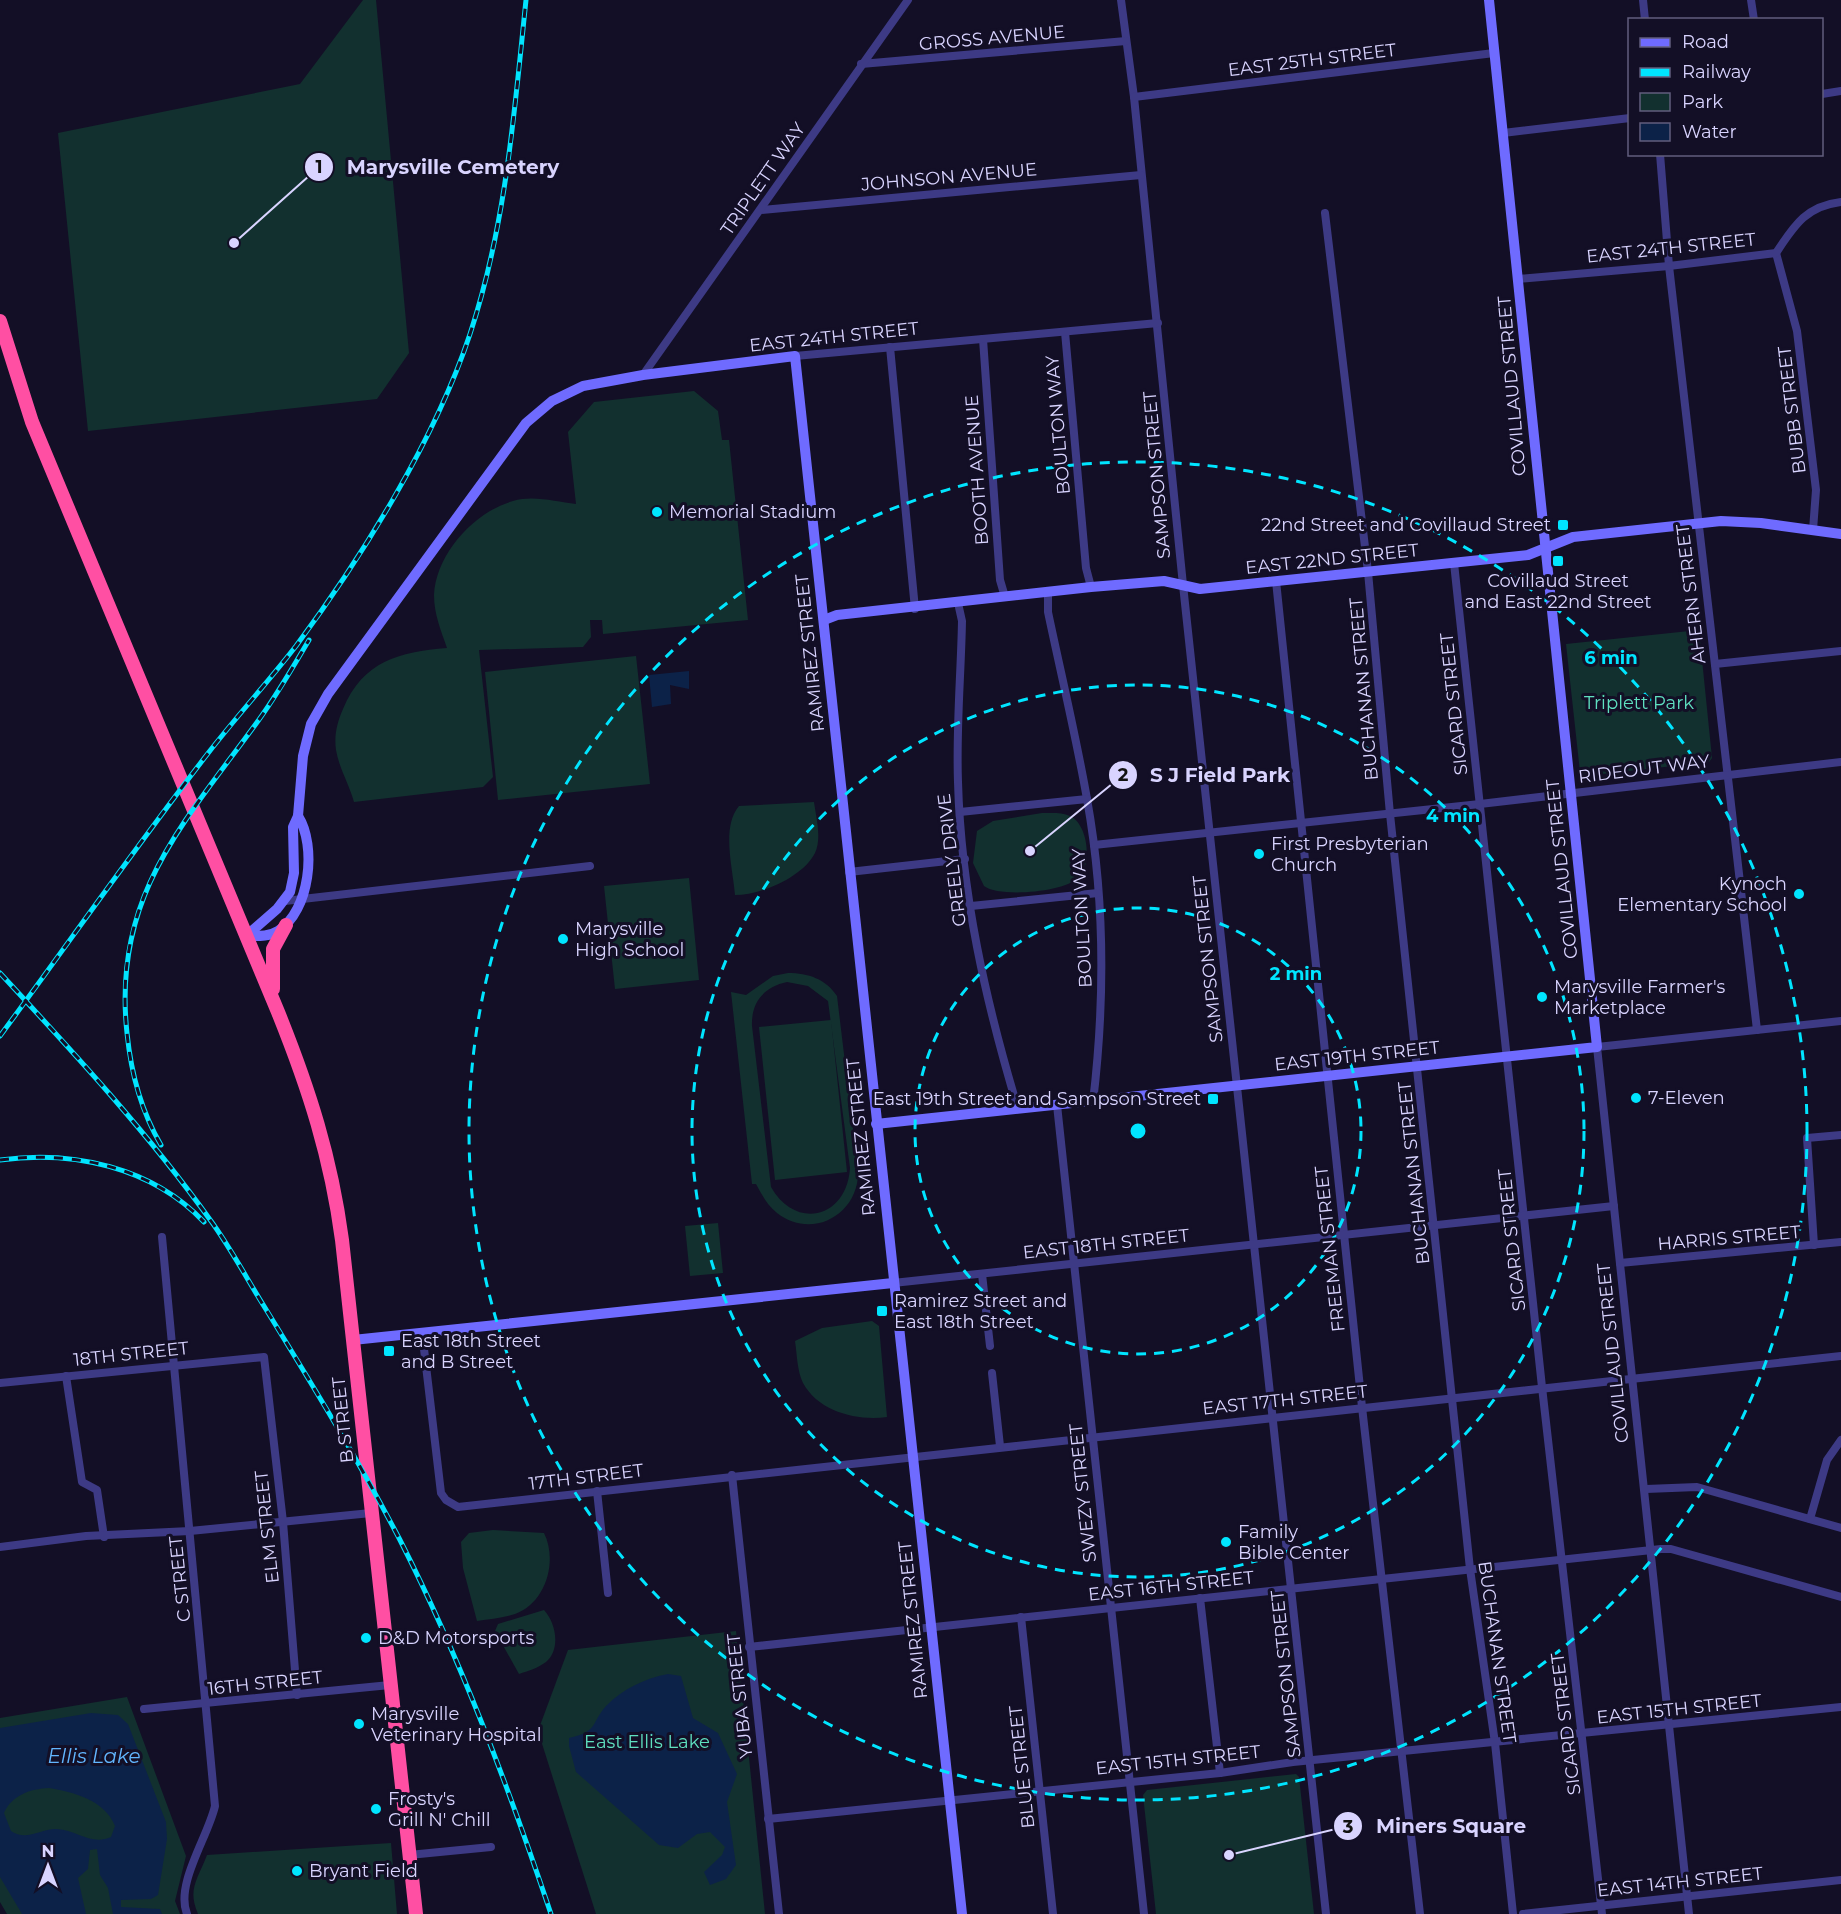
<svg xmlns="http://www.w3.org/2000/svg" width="1841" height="1914" font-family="Montserrat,sans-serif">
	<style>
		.green { fill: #12302f; fill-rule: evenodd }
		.water { fill: #0c2248; fill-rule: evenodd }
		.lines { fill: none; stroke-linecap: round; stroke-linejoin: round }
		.street { stroke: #3d3a85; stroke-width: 8 }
		.secondary { stroke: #6f6bff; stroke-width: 10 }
		.highway { stroke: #ff4fa3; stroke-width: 14 }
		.rail-casing { stroke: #00e5ff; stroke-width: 5 }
		.rail { stroke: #130f26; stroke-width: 3; stroke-dasharray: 9; stroke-linecap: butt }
		.ring { fill: none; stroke: #00e5ff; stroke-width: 3; stroke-dasharray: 10 8 }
		.poi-dot { fill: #00e5ff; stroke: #130f26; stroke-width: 2 }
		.labels { text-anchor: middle; stroke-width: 6; stroke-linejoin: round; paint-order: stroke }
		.street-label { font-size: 18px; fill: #d9d4ff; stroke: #130f26 }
		.poi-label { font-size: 18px; fill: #d9d4ff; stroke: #130f26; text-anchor: start }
		.park-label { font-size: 18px; fill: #5fe0c0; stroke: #130f26 }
		.water-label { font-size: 20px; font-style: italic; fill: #62b6ff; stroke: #130f26 }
		.centre { fill: #00e5ff; stroke: #130f26; stroke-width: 3 }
		.ring-label { font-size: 18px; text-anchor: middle; font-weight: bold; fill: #00e5ff; stroke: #130f26; stroke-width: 6; stroke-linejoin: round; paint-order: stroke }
		.leader { fill: none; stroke: #d9d4ff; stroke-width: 2 }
		.callout-dot { fill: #d9d4ff; stroke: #130f26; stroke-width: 2 }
		.mark-label { font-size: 18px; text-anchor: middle; font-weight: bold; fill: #111 }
		.callout-label { font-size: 20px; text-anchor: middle; font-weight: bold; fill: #d9d4ff; stroke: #130f26; stroke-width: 6; stroke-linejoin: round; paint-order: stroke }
	</style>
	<rect width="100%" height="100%" fill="#130f26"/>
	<g class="green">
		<path d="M363,0H376L409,353L377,399L88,431L58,133L300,84Z"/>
		<path d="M694,391L718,411L722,440H729L748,620L603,634L602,620H590L591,637L583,647L479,650L493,777L483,787L354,802C349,784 339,768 336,750C334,735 337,723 343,709C363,661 399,652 447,648C441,631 434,614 434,595C436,554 474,512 513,501C534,495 556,502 576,504L568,432L594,402Z"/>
		<path d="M1699,630L1712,758L1709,762L1584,776L1580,772L1566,644Z"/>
		<path d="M636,656L650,784L498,800L485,672Z"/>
		<path d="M814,802C816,817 822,838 815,853C803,877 761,895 735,895C733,869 721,827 739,806Z"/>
		<path d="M1042,813C1051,813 1062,812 1070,816C1088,824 1093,865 1078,878C1064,892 1000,898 984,886L973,863L977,831L993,821Z"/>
		<path d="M689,878L699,980L615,989L604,886Z"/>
		<path d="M788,973C808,973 826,979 837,996L858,1170C860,1213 813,1241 777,1213C767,1205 762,1195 756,1184H752L731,992L746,995L773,976ZM787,982L808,986L828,1001L850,1168C847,1218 796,1231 771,1187L752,1026C751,1002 764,987 787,982Z"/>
		<path d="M831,1020L847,1172L775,1180L759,1027Z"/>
		<path d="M718,1223L723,1273L690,1276L685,1226Z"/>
		<path d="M872,1321L879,1326L887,1417C857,1421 819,1412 803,1383C797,1371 797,1354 795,1341L822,1328Z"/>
		<path d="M493,1530L544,1533C558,1561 546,1603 515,1614C503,1618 490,1619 477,1621L463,1568L461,1542L469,1533Z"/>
		<path d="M544,1610C556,1623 561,1649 546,1662C538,1668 528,1671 519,1674L495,1631L498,1624Z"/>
		<path d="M736,1631L765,1914H596L538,1731L568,1650Z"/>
		<path d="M127,1697L186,1856L175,1901L180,1914H7L0,1902V1718Z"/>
		<path d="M1296,1774L1299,1777L1314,1914H1156L1143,1795L1147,1790Z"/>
		<path d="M391,1843L397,1914H198C187,1889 198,1879 207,1855Z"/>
	</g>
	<g class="water">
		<path d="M689,671V689L670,685L671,704L652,707L649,675Z"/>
		<path d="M668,1674L681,1676L693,1718L718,1733L737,1774L727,1802L736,1865L726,1879L710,1885L704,1872L722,1855L725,1847L710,1832L697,1834L678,1848L659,1845L576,1772L569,1746V1738C598,1732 591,1723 606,1706C622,1689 646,1678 668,1674Z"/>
		<path d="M91,1713L118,1715L128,1724L166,1822L167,1839L158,1895L151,1899L121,1900V1907L160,1909L162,1914H113L108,1888L100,1875L97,1849L90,1850L88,1869L78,1878L86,1914H22L0,1877V1728ZM49,1788C73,1792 105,1800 115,1826L111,1837C91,1846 77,1830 57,1829C41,1828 27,1842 11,1831L4,1813C12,1795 30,1789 49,1788Z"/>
	</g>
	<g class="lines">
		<g class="street">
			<path d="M1121,0L1134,97L1183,585L1326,1914"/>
			<path d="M1643,0L1645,20"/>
			<path d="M1751,0L1754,20"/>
			<path d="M861,64L1126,41"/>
			<path d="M1822,94L1841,91"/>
			<path d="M1134,97L1494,53"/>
			<path d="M1503,133L1630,118"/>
			<path d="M1660,154L1669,266L1757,1030"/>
			<path d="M761,210L1141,175"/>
			<path d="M1325,213L1368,572L1390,814L1470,1569L1495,1743L1513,1914"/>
			<path d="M1776,253L1797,331L1816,490L1813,530"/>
			<path d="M1518,279L1669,266L1776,253C1794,226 1806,206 1841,202"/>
			<path d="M1065,332L1086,568L1091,587"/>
			<path d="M983,339L1000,580L1005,597"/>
			<path d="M890,347L915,609"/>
			<path d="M795,356L1158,323"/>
			<path d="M643,375L908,0"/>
			<path d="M1454,563L1542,1387L1602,1914"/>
			<path d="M1276,581L1362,1407L1420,1914"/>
			<path d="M1048,592V612C1061,674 1076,736 1087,799C1105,899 1105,1001 1093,1102"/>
			<path d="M958,603L962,621C961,675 956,728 958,782C961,893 986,1003 1018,1109"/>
			<path d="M1715,664L1841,651"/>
			<path d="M960,812L1087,799"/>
			<path d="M1094,845L1480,804L1841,762"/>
			<path d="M849,872L965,859"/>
			<path d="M285,901L590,866"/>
			<path d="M971,906L1098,893"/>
			<path d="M1057,1105L1144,1914"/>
			<path d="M162,1237L215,1806C208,1837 175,1884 187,1914"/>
			<path d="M1814,1245L1807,1138L1841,1135"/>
			<path d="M1620,1263L1841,1242"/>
			<path d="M982,1274L990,1346"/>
			<path d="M893,1283L1614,1206"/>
			<path d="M422,1332L441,1493L446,1500L458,1507L1841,1356"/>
			<path d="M992,1373L1000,1446"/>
			<path d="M66,1376L82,1482L97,1490L104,1537"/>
			<path d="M0,1383L264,1357L283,1522L297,1695"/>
			<path d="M732,1475L779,1914"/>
			<path d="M1646,1489L1697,1487L1841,1528"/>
			<path d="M597,1491L608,1593"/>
			<path d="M1810,1519L1827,1460L1841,1440"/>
			<path d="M0,1547L86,1536L190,1531L371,1513"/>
			<path d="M1200,1598L1220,1773"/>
			<path d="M1021,1617L1053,1914"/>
			<path d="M749,1647L1661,1549H1671L1841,1597"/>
			<path d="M144,1709L390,1685"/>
			<path d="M768,1819L1220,1773L1293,1762L1841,1707"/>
			<path d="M409,1855L491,1847"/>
			<path d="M1523,1914L1841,1880"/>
			<path d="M1689,1914L1597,1047L1841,1021"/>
		</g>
		<g class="secondary">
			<path d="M824,620L837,615L1091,587L1164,581L1200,589L1528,555L1573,537L1721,521L1761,523L1841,534"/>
			<path d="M246,936L277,909L290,892L294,873L293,827L298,816L303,756L311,724L328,694L526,423L552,401L583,386L643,375L795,356L962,1914"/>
			<path d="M246,936C257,936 269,937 278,931C310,911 317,846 298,816"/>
			<path d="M876,1124L1597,1047L1489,0"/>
			<path d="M353,1340L893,1283"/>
		</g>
		<g class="highway">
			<path d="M0,321L32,422L278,1012C309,1089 331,1157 342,1240L416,1914"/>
			<path d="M273,989V949L286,925"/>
		</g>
		<defs>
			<g id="rail">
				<path d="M0,973C74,1053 148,1133 211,1221C232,1250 248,1281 267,1311C313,1386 359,1461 400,1540C461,1660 508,1786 551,1914"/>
				<path d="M0,1036C70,941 137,845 209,752C237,716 268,682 296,646C362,557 435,440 470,334C506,225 514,114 526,0"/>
				<path d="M161,1145C141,1111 131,1073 127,1033C112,896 184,823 258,721C277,695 293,667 309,640"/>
				<path d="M0,1160C73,1150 152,1167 204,1222"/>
			</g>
		</defs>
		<use href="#rail" class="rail-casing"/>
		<use href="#rail" class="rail"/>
	</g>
	<g class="ring">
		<circle cx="1138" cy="1131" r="223"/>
		<circle cx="1138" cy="1131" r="446"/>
		<circle cx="1138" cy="1131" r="669"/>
	</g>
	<g class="poi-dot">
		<circle cx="657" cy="512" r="6"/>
		<rect x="1557" y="519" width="12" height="12" rx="3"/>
		<rect x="1552" y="555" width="12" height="12" rx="3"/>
		<circle cx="1259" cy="854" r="6"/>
		<circle cx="1799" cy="894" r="6"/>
		<circle cx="563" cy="939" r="6"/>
		<circle cx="1542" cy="997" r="6"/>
		<circle cx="1636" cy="1098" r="6"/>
		<rect x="1207" y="1093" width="12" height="12" rx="3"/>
		<rect x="876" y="1305" width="12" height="12" rx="3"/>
		<rect x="383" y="1345" width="12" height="12" rx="3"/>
		<circle cx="1226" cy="1542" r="6"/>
		<circle cx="366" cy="1638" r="6"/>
		<circle cx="359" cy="1724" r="6"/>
		<circle cx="376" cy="1809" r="6"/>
		<circle cx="297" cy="1871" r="6"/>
	</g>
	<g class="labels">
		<g class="street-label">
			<text transform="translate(992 38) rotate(-5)" y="6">GROSS AVENUE</text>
			<text transform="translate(1312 60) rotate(-7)" y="6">EAST 25TH STREET</text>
			<text transform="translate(949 177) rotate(-5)" y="6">JOHNSON AVENUE</text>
			<text transform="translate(763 179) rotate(-55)" y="6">TRIPLETT WAY</text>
			<text transform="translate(1671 248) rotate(-6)" y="6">EAST 24TH STREET</text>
			<text transform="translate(834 337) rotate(-6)" y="6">EAST 24TH STREET</text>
			<text transform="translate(1512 386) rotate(-95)" y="6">COVILLAUD STREET</text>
			<text transform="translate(1792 410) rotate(-97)" y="6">BUBB STREET</text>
			<text transform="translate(1058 425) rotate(-95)" y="6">BOULTON WAY</text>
			<text transform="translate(977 470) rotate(-94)" y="6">BOOTH AVENUE</text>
			<text transform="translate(1157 475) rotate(-95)" y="6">SAMPSON STREET</text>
			<text transform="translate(1332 559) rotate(-6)" y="6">EAST 22ND STREET</text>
			<text transform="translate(1691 594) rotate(-97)" y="6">AHERN STREET</text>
			<text transform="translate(810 653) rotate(-96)" y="6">RAMIREZ STREET</text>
			<text transform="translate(1364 689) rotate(-95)" y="6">BUCHANAN STREET</text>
			<text transform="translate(1454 704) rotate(-96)" y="6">SICARD STREET</text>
			<text transform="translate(1644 769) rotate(-7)" y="6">RIDEOUT WAY</text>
			<text transform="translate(952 860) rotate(-97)" y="6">GREELY DRIVE</text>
			<text transform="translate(1562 869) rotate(-96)" y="6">COVILLAUD STREET</text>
			<text transform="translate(1082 918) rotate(-93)" y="6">BOULTON WAY</text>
			<text transform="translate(1208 959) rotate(-96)" y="6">SAMPSON STREET</text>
			<text transform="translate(1357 1056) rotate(-6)" y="6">EAST 19TH STREET</text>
			<text transform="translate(861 1137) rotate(-96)" y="6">RAMIREZ STREET</text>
			<text transform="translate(1414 1173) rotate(-96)" y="6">BUCHANAN STREET</text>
			<text transform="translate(1729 1238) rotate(-5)" y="6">HARRIS STREET</text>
			<text transform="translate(1512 1240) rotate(-96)" y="6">SICARD STREET</text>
			<text transform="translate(1106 1244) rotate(-6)" y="6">EAST 18TH STREET</text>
			<text transform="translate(1330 1249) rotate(-96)" y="6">FREEMAN STREET</text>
			<text transform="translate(1613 1353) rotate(-96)" y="6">COVILLAUD STREET</text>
			<text transform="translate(131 1354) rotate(-6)" y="6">18TH STREET</text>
			<text transform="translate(1285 1400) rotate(-6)" y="6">EAST 17TH STREET</text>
			<text transform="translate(343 1420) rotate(-96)" y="6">B STREET</text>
			<text transform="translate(586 1477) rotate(-7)" y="6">17TH STREET</text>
			<text transform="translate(1083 1493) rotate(-96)" y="6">SWEZY STREET</text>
			<text transform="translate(267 1527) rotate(-96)" y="6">ELM STREET</text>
			<text transform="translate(180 1579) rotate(-96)" y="6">C STREET</text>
			<text transform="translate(1171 1586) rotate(-6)" y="6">EAST 16TH STREET</text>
			<text transform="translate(913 1620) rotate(-96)" y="6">RAMIREZ STREET</text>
			<text transform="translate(1497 1652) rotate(82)" y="6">BUCHANAN STREET</text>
			<text transform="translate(1286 1674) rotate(-96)" y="6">SAMPSON STREET</text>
			<text transform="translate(265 1683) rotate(-6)" y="6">16TH STREET</text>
			<text transform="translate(740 1696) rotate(-96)" y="6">YUBA STREET</text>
			<text transform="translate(1679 1709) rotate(-6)" y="6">EAST 15TH STREET</text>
			<text transform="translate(1566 1724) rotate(-97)" y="6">SICARD STREET</text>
			<text transform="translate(1178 1760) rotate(-6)" y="6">EAST 15TH STREET</text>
			<text transform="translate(1022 1767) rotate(-96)" y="6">BLUE STREET</text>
			<text transform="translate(1680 1882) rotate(-6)" y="6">EAST 14TH STREET</text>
		</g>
		<g class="poi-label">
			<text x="669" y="518">Memorial Stadium</text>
			<text x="1551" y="531" text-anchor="end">22nd Street and Covillaud Street</text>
			<text x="1558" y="587" text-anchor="middle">Covillaud Street<tspan x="1558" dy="21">and East 22nd Street</tspan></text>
			<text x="1271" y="850">First Presbyterian<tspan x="1271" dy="21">Church</tspan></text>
			<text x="1787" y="890" text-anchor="end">Kynoch<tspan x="1787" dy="21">Elementary School</tspan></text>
			<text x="575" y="935">Marysville<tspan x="575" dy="21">High School</tspan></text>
			<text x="1554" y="993">Marysville Farmer's<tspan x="1554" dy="21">Marketplace</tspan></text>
			<text x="1648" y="1104">7-Eleven</text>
			<text x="1201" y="1105" text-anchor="end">East 19th Street and Sampson Street</text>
			<text x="894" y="1307">Ramirez Street and<tspan x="894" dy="21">East 18th Street</tspan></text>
			<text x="401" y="1347">East 18th Street<tspan x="401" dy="21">and B Street</tspan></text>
			<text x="1238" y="1538">Family<tspan x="1238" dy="21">Bible Center</tspan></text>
			<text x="378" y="1644">D&amp;D Motorsports</text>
			<text x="371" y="1720">Marysville<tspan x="371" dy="21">Veterinary Hospital</tspan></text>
			<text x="388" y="1805">Frosty's<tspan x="388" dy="21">Grill N' Chill</tspan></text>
			<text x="309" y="1877">Bryant Field</text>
		</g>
		<g class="park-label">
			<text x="1639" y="709">Triplett Park</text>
			<text x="647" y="1748">East Ellis Lake</text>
		</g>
		<g class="water-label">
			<text x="94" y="1763">Ellis Lake</text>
		</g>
	</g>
	<circle cx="1138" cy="1131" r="9" class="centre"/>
	<g class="ring-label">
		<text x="1611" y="664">6 min</text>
		<text x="1453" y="822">4 min</text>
		<text x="1296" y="980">2 min</text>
	</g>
	<path class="leader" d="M234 243L319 167M1030 851L1123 775M1229 1855L1348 1826"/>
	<g class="callout-dot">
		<circle cx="234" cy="243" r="6"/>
		<circle cx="1030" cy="851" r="6"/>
		<circle cx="1229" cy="1855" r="6"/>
		<circle cx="319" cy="167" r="15"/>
		<circle cx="1123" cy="775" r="15"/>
		<circle cx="1348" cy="1826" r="15"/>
	</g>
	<g class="mark-label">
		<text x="319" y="173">1</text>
		<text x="1123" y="781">2</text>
		<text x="1348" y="1833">3</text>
	</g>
	<g class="callout-label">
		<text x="453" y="174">Marysville Cemetery</text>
		<text x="1220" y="782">S J Field Park</text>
		<text x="1451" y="1833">Miners Square</text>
	</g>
	<rect x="1628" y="18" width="195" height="138" fill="#130f26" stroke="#625e7d" stroke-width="1.5"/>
	<rect x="1640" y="38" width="30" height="9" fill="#6f6bff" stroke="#625e7d" stroke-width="1.5"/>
	<text x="1682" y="48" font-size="18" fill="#d9d4ff">Road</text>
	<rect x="1640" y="68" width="30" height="9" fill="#00e5ff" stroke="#625e7d" stroke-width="1.5"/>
	<text x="1682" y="78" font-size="18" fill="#d9d4ff">Railway</text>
	<rect x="1640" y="93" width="30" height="18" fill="#12302f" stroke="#625e7d" stroke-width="1.5"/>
	<text x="1682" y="108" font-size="18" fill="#d9d4ff">Park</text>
	<rect x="1640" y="123" width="30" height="18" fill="#0c2248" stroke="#625e7d" stroke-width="1.5"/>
	<text x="1682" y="138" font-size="18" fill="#d9d4ff">Water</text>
	<g transform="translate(48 1866)" stroke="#130f26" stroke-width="4.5" paint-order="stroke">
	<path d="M0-4.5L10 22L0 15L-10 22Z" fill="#d9d4ff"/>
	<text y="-9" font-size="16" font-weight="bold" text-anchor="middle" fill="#d9d4ff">N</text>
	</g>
</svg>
